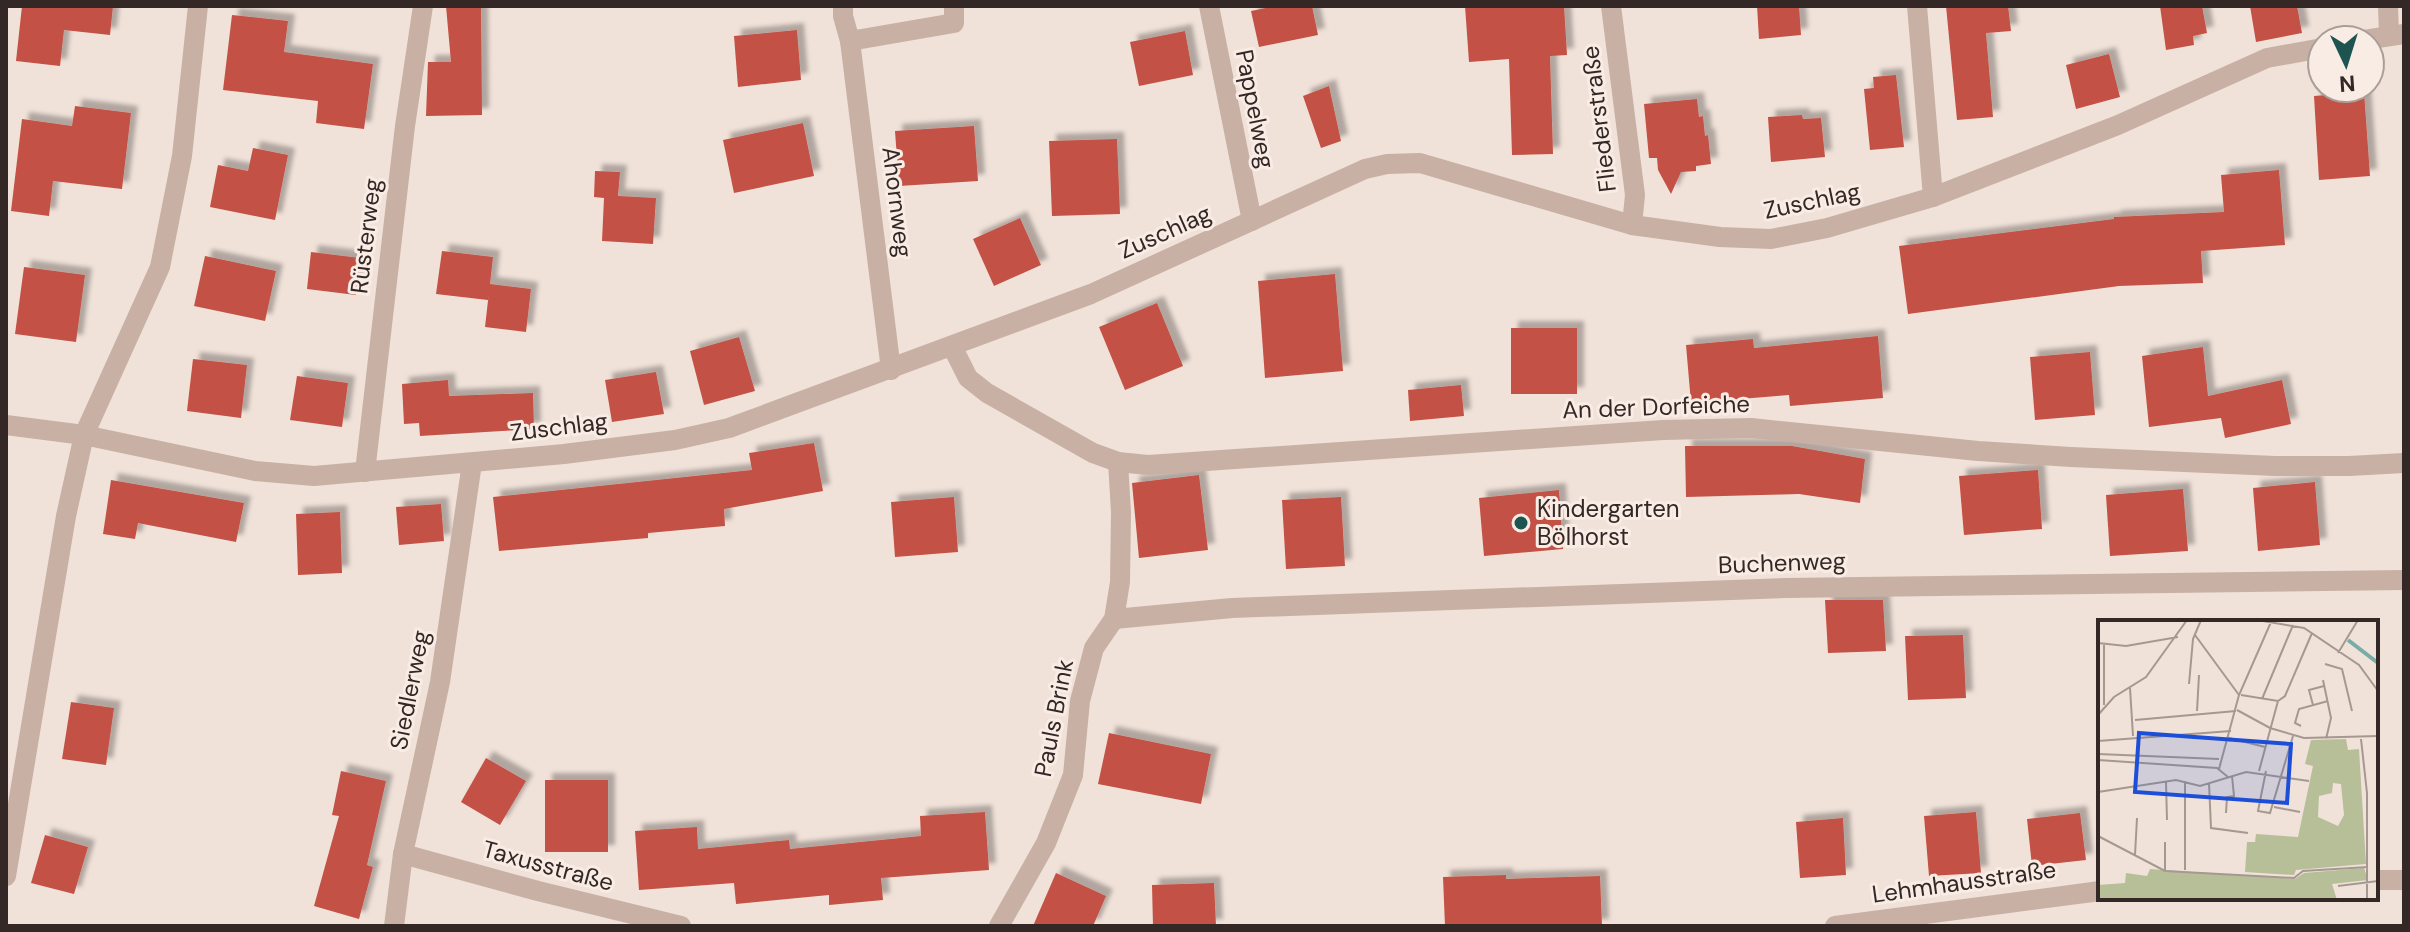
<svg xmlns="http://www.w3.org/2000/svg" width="2410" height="932" font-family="'DM Sans',sans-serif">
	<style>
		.building { fill: #c35144; filter: url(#shadow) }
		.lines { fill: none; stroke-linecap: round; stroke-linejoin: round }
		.minor { stroke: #c8b0a5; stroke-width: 20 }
		.poi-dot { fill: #1d5450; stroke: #f8ece5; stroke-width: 3 }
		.labels { text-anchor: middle; stroke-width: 6; stroke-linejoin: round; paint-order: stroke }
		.street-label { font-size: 24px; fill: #342826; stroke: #f8ece5 }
		.poi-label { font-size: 24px; fill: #342826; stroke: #f8ece5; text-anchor: start }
		.inset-river { fill: none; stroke: #78aca7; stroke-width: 4 }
		.inset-road { fill: none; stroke: #a59891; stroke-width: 2 }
		.view { fill: #1d4ed8; fill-opacity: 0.15; stroke: #1d4ed8; stroke-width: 4 }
		.inset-edge { fill: none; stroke: #342826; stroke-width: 4 }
	</style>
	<defs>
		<filter id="shadow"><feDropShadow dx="7" dy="-7" stdDeviation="2" flood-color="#0004"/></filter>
	</defs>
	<rect width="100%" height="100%" fill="#f0e2d9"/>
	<g class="building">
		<path d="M22,6H113L110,35L64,30L60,66L16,61Z"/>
		<path d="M446,6H481L482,115L426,116L428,62H451Z"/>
		<path d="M1276,6H1312L1318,35L1259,47L1251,11Z"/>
		<path d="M1465,6H1564L1567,55L1550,56L1553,154L1512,155L1509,59L1469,62Z"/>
		<path d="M1757,6H1799L1801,35L1759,39Z"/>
		<path d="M1946,6H2008L2011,31L1986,33L1993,117L1957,120Z"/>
		<path d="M2160,6H2202L2207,33L2193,36L2194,45L2166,50Z"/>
		<path d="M2250,6H2297L2302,33L2256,42Z"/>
		<path d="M232,15L288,21L284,52L373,64L364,129L316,123L318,101L223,90Z"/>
		<path d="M797,30L801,80L738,87L734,36Z"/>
		<path d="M1185,31L1193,75L1139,86L1130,42Z"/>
		<path d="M2109,54L2120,97L2076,109L2066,65Z"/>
		<path d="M1896,75L1904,147L1870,150L1864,89L1874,88L1873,77Z"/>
		<path d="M1329,86L1341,141L1321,148L1303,96Z"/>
		<path d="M2364,92L2370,176L2319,180L2314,96Z"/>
		<path d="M1697,99L1699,117L1703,116L1705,136L1708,135L1711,164L1696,166V171L1681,172L1671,194L1658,170L1657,158H1649L1644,104Z"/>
		<path d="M75,106L131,113L122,189L53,181L49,216L11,211L22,119L72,126Z"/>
		<path d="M1802,115L1803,119L1821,118L1825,157L1771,162L1768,117Z"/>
		<path d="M803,123L814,176L734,193L723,140Z"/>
		<path d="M974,126L978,181L899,186L895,131Z"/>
		<path d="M1117,139L1120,214L1052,216L1049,141Z"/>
		<path d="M253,148L288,155L275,220L210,207L218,165L248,171Z"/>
		<path d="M2279,170L2285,245L2201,251L2203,283L2119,286L1908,314L1899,246L2114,219V217L2224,212L2221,175Z"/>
		<path d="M595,171L620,172L618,196L656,198L653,244L602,241L604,198L594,197Z"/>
		<path d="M1020,218L1041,265L994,286L973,239Z"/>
		<path d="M442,251L493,257L490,284L531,289L526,332L485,327L489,292L488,300L436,294Z"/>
		<path d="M311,252L360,258L356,295L307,289Z"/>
		<path d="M205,256L276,271L265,321L194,306Z"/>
		<path d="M24,267L85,275L76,342L15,334Z"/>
		<path d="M1335,274L1343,371L1265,378L1258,281Z"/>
		<path d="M1157,303L1183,366L1125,390L1099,327Z"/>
		<rect x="1511" y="328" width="66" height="66"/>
		<path d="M1878,336L1883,398L1790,406L1789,395L1691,403L1686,345L1753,339L1754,348Z"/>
		<path d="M739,337L755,391L704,405L690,351Z"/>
		<path d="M2203,347L2208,396L2282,380L2291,424L2225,438L2221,418L2149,427L2142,356Z"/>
		<path d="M2090,352L2095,415L2035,420L2030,357Z"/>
		<path d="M193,359L247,365L241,418L187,411Z"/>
		<path d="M656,372L664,414L612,422L605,380Z"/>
		<path d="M297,376L348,383L342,427L290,420Z"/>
		<path d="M448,380L449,396L533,393L534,429L420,436L419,423L404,424L402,384Z"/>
		<path d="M1461,385L1464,416L1410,421L1408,390Z"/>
		<path d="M814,443L823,491L724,509L725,526L648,533V538L499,551L493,497L752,470L749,453Z"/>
		<path d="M1685,446H1792L1865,459L1860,503L1799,494L1686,497Z"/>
		<path d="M2038,470L2042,529L1964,535L1959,476Z"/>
		<path d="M1199,475L1208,550L1139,558L1132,483Z"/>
		<path d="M111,480L244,503L236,542L138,523L135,539L103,534Z"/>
		<path d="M2315,482L2320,545L2258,551L2253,488Z"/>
		<path d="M2183,489L2188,551L2110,556L2106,495Z"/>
		<path d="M1559,490L1563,549L1484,556L1479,498Z"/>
		<path d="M954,497L958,552L895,557L891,502Z"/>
		<path d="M1341,497L1345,566L1286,569L1282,500Z"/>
		<path d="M441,504L444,541L399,545L396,507Z"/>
		<path d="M340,512L342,573L298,575L296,514Z"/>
		<path d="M1825,600H1883L1886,651L1828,653Z"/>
		<path d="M1963,635L1966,698L1908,700L1905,636Z"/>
		<path d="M71,702L114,708L106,765L62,759Z"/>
		<path d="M1109,733L1211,754L1201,804L1098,784Z"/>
		<path d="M486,758L526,781L500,825L461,802Z"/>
		<path d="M341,771L386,781L367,865L373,867L359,919L314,906L339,816L332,815Z"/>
		<rect x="545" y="780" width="63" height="72"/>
		<path d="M985,812L989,870L881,878L883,900L829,905V895L736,904L734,883L639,890L635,831L697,827L698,849L789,840L790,849L921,836L920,816Z"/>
		<path d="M1976,812L1981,873L1929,876L1924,816Z"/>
		<path d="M2080,813L2086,860L2032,866L2027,819Z"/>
		<path d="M1843,818L1846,875L1800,878L1796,822Z"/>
		<path d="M45,835L88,847L74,894L31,883Z"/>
		<path d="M1056,873L1106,896L1093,926H1033Z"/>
		<path d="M1506,875V879L1600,876L1602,926H1445L1443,877Z"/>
		<path d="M1214,883L1216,926H1153L1152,885Z"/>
	</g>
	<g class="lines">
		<g class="minor">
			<path d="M843,6V16L850,41"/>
			<path d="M1209,6L1252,221"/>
			<path d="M1611,6L1635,195L1632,225"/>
			<path d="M1917,6L1933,197"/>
			<path d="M2388,6L2389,35"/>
			<path d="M2364,40L2404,34"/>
			<path d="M952,346L968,378L987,393L1093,453L1118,462L1148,465L1663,430L1751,428L1978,451L2071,457L2275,466H2349L2404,463"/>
			<path d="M891,370L850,41L954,23V6"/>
			<path d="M6,425L84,435L255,471L314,476L564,454L675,440L729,428L1091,294L1365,169L1387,164L1420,163L1632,225L1720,237L1771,239L1827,228L1933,197L2118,125L2267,58L2322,48"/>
			<path d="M365,472L405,126L423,6"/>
			<path d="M1114,619L1232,608L1785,588L2404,580"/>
			<path d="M403,854L538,891L681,926"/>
			<path d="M6,876L66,516L84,435L160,267L182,156L198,6"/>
			<path d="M2376,880H2404"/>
			<path d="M394,926L403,854L440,682L472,463"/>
			<path d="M999,926L1046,843L1073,775L1080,701L1094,648L1114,619L1120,582L1121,512L1118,462"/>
			<path d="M1835,926L2100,891"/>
		</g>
	</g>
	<circle class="poi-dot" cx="1521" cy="523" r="8"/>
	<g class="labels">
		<g class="street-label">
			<text transform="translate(1255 109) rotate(79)" y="8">Pappelweg</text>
			<text transform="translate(1599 119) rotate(-97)" y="8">Fliederstraße</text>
			<text transform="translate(1812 201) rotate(-12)" y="8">Zuschlag</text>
			<text transform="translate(897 202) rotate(83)" y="8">Ahornweg</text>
			<text transform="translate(1165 232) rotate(-24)" y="8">Zuschlag</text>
			<text transform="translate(366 236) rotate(-83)" y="8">Rüsterweg</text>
			<text transform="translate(1656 407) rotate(-2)" y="8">An der Dorfeiche</text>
			<text transform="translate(559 427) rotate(-7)" y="8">Zuschlag</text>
			<text transform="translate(1782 563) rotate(-2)" y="8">Buchenweg</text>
			<text transform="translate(410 690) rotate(-79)" y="8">Siedlerweg</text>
			<text transform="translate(1054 718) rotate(-79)" y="8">Pauls Brink</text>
			<text transform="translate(548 866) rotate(15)" y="8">Taxusstraße</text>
			<text transform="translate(1964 882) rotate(-8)" y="8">Lehmhausstraße</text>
		</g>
		<g class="poi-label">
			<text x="1537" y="517">Kindergarten<tspan x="1537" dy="28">Bölhorst</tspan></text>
		</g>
	</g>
	<g transform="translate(2098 620)">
		<rect width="280" height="280" fill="#f0e2d9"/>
		<path d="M248,119L250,130L261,129L268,244L198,250L196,255L147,252L149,222H157L158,214L200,217L215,146L207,144L213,120ZM235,163L243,164L246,195L240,206L220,197L221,176L234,173ZM266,248L270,260L234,264L239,280H0V265L27,263L28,253L49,256L52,249L197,259L206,253Z" fill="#b7bf99" fill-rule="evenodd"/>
		<path class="inset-river" d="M250,20L280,43"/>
		<path class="inset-road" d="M159,0L206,8L261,45L280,71M97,15L141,75M0,23L28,26L80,17M240,33L260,0M227,44L244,49L254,91M225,60L233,98L228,119M91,64L95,19L103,0M32,68L35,116M143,75L180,81L187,76L214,13M164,79L195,5M6,85V23M215,85L211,70L226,66M139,90L172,108L206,118L280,116M99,91L101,55M0,95L16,77L48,57L89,0M37,100L138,91M203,106L197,103L201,89L230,81M131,118L167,127M263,119L269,173V280M0,121L133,111M0,134L121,139M0,140L119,148L130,157M121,149L141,75L173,2M161,151L180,81M168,151L160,191L172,193L195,116M68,162L69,200M111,163L113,208L150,213M0,172L78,160L102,166L148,152L211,161M176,187L202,192M128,193L129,177L136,176L134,156M0,216L67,251L196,258L205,251L270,247M37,235L39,198M87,250V161M67,251V222M240,266L280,261"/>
		<path class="view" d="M41,113L193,124L189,183L37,172Z"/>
		<rect width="280" height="280" class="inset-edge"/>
	</g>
	<rect width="2410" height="932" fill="none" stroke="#342826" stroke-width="16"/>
	<g transform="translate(2346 64) rotate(176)"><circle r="38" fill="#f8ece5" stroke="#aa9e99" stroke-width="2"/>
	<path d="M0-6L14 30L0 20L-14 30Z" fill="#1d5450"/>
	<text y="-12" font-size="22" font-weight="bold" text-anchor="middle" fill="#342826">N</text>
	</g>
</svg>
